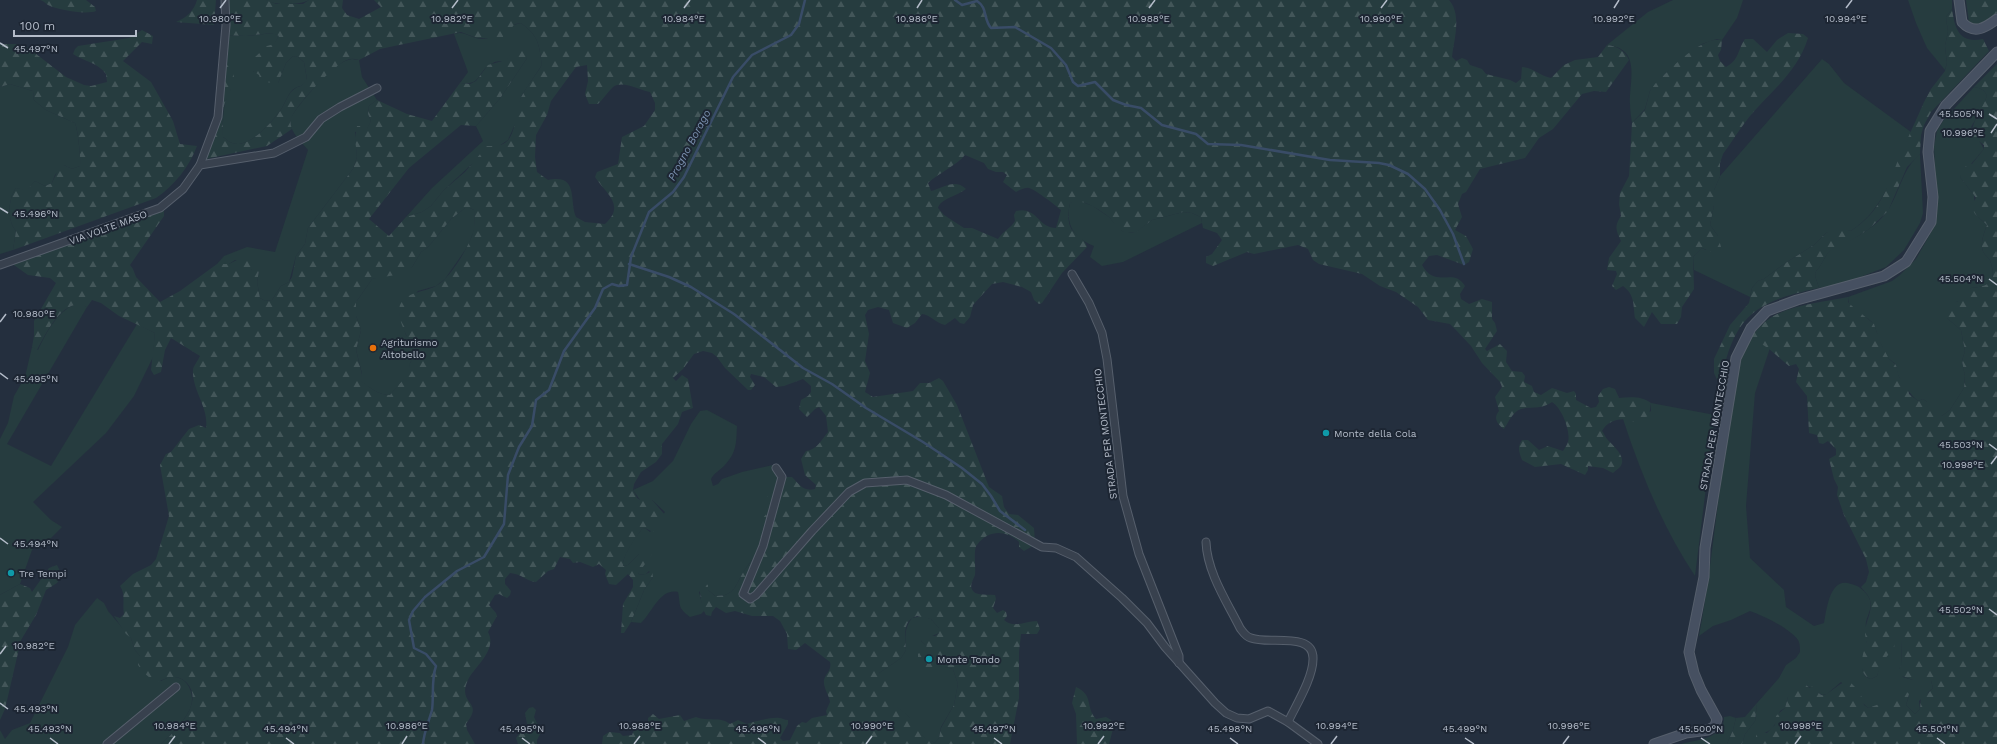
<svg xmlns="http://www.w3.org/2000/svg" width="1997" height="744" font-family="'Work Sans',sans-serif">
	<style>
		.grass { fill: #263c3f }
		.forest { fill: url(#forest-firs); fill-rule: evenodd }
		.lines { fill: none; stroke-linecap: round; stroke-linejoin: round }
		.stream { stroke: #394c67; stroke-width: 2.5 }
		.street-casing { stroke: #565f6c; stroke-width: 9 }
		.secondary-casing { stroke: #565f6c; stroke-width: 11 }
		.street { stroke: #38414e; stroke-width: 7 }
		.secondary { stroke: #465061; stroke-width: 9 }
		.ticks { fill: none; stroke: #b4bcc9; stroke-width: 1.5 }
		.food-dot { fill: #e8710a; stroke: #1d2633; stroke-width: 1.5 }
		.culture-dot { fill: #0f9aa8; stroke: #1d2633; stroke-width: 1.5 }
		.labels { text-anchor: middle; stroke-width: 4; stroke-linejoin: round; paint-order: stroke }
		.street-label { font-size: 10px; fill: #b4bcc9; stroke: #1d2633 }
		.poi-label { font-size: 10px; fill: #b4bcc9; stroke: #1d2633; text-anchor: start }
		.water-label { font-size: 11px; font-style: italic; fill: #7c92b1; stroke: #1d2633 }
		.ticks-label { font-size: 10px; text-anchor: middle; fill: #b4bcc9; stroke: #1d2633; stroke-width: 4; stroke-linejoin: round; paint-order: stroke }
	</style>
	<defs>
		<pattern id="forest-firs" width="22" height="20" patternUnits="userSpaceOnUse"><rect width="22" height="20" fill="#263c3f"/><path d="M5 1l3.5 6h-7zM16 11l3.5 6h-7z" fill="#435659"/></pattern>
	</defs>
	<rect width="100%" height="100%" fill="#242f3e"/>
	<g class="grass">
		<path d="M266,0H309C301,5 274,6 266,0Z"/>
		<path d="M1673,0H1743L1737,18L1722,40L1717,39L1702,44L1666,73L1650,91L1645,109L1632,123C1631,117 1630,110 1630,104C1629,82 1642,48 1607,45L1648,12Z"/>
		<path d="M1908,0H1952V9L1946,17L1948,32L1945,46L1947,63L1945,70L1927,48L1916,23Z"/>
		<path d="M521,23C539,36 539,44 542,65L522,95L519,104L516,122L508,140L472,164L444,190L431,206L422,212L406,217L432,188L483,141L476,126L501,97L527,58L518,45L506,61C502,61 496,61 493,63C476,71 483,86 460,83L468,72L454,34C466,30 472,40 484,39C495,38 508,25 521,23Z"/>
		<path d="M273,33L279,36L274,45L253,71L278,83L286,63L293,56L298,57L304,62L307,80L301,86C288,88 287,102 280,111C271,123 253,144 237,144C231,144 227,140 223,137C223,121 222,102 231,89L225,47L226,35L246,36Z"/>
		<path d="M352,59L359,60L362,77L377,100L369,106L368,114L371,121L367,130L355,132L357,157L353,169L308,228L305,244L296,256L289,282L281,286L272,300L265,301L260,298L257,282L259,271H252L250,266L235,260L229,264H217L224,256L247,247L275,252L308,150C302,142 287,130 291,118C293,111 323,77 330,70C336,66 345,60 352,59Z"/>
		<path d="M1822,59L1829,64L1844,83L1911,132C1895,168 1886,208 1851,231L1842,230L1826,233L1814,245L1784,264L1764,279L1758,281L1752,288L1750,297L1694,270L1693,257L1702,248L1706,250L1718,236L1710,225L1714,205V190L1720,176Z"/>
		<path d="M10,84L33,91L34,100L46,110L75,123C78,130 81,158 80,166L72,169L64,165L55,175L52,183L45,186L35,181L27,191L16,188C8,199 7,220 16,231L13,250L0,254V87Z"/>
		<path d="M1974,87C1981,88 1985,90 1987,96L1983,107L1971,127L1984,149L1960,177L1974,195L1975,214L1987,225C1984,234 1979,244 1984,253C1985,255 1988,257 1990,260C1997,280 1991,287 1971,288L1965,300L1956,302L1947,318L1961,330L1965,351L1962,361L1965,376L1964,388L1950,410L1942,416L1927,406V402L1923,399L1918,401C1909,394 1906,385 1899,377C1897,374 1897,369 1896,365C1894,362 1891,361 1889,359C1882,351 1878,335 1874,325C1870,316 1848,313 1848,297L1892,281L1900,275L1916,259L1933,229L1937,214L1934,146L1937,131L1943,121Z"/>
		<path d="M1920,154L1923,213L1920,223L1904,250L1886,267L1845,283L1819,288L1815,276L1816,271C1825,262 1825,248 1841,246C1857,236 1877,227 1888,210C1900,192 1902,169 1920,154Z"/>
		<path d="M1074,201H1080L1093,206L1109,217L1122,231L1134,233L1152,220L1183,212L1192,213L1201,217L1202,223L1123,262L1102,266L1090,257L1094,246C1074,238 1065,225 1070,203Z"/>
		<path d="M465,208H470L474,210L475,228L468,246L445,279L436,286L418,291L399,313L406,335L417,343L419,352L410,363L409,374L390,395C378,395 369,387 360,381L362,374L356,350L361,330L356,316V302L372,279L412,267L421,252L428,247L451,219Z"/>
		<path d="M80,303L87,307L7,444L51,466L137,324L155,333L153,357L134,396L106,433L33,502L51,520L62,527L43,546L37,543L32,550L20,584L0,595V439L8,423L14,396L25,377L32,347L38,350C46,333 59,307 80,303Z"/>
		<path d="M1749,339L1758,341L1770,348L1755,393L1746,506L1750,558L1784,590L1786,607L1814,626L1824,623C1827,608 1830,576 1851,584C1859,586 1863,589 1868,596C1874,605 1868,614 1866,622C1865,628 1868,635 1867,641C1866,652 1855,675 1871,679L1877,676L1879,667L1895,640H1901L1902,665L1899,669L1903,677L1913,680H1931L1933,688L1919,701L1920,709L1915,714L1906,705L1909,695L1868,708L1841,682L1827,694L1822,695L1806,685L1788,697L1785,708L1780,711C1775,727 1773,732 1756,735V744H1742L1745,734L1755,721L1757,703L1779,678L1786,665L1796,658L1800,652C1800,649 1800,643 1798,640C1789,628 1764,616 1750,611L1731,620L1713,626L1699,636C1712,567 1717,497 1729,428C1733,398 1736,366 1749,339Z"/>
		<path d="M1651,403L1715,415L1695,576C1663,528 1641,474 1623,419L1642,418L1651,411Z"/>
		<path d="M707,410L737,426C736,444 737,452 724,466C719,471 714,473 711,479L713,486L718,484L722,479L742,472L773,465L779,467L781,477L761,544L763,548C756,555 749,563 744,571C735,585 736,596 715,596L708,590V585L699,592L704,611L701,614L690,617C677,607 681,606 678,592C660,588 652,613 641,623L631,622L644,590L653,577L649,571L645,575L638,574L640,570L639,554L628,565L623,566C622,556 635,537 642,529L645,528L650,532L665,512L652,500H640L633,490L653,481L673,461L691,424L700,411Z"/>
		<path d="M97,598L104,603L108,611L131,638L135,650L161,681C165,679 170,676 175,677C189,678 196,697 190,709C184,722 171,735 161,744H0V730L5,739L12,730L30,723L68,647L75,625Z"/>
		<path d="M922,616L931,619L939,628V633L921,641L927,646L934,667L942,666L953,669L958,684L954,705L941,727L939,738L935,743L927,740L916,731L909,717L894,705L879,673L901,658L906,650C905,638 904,628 912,618Z"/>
		<path d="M1730,716L1736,718L1733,730L1727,744H1681C1696,740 1725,738 1724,717Z"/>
	</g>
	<g class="forest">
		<path d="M40,0H86L95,7L96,11C86,15 58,10 48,5C45,3 44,1 40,0Z"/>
		<path d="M197,0H216L214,25L176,22C186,18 194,11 197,0Z"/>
		<path d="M228,0H266L276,4H303L309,0H343L342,8L347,15L359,19L381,7L374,0H1449C1462,15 1454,39 1452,57L1456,61L1462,58L1467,60L1470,65L1482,69L1486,74L1510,80L1516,83L1521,79L1522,67C1534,68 1540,76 1551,78L1564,65L1575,60L1598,57L1607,45C1617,46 1625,51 1629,60L1606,92L1594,91L1582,94L1553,129L1539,138L1525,158L1480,169L1466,192L1462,194L1458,204L1462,217L1455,230L1466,236L1473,249L1469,262L1464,265L1437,255L1429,256L1422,265C1436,290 1453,266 1465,286L1460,294L1461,299L1469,304L1482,299L1492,302V319L1495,323L1497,331L1485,349L1487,351L1500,344L1507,351L1506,362L1512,371L1522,372L1525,376L1524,382L1532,386L1534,392L1541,395L1552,388L1567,393L1574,391L1576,394V400L1591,408L1596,407L1599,402L1598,396L1603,389L1609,387L1615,389L1619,398C1630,397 1642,396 1651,403L1649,416L1642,418L1637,424C1627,416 1609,418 1602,431C1604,433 1605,437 1607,439C1612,445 1628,457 1620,467C1618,469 1615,471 1613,473L1603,468L1588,466V470L1585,475L1561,464L1535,467L1522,460C1519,452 1517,447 1522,440H1528L1539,450L1548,446L1563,451C1565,448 1567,445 1568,442C1571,432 1562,408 1552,402C1541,410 1532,406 1521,409C1513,411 1508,423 1504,429C1497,424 1493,418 1499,411L1495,397L1502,387L1500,382L1482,363L1471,346L1455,329L1450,324L1428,320L1418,307L1396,292L1380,286L1362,274L1319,264L1313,260L1308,249L1298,245L1254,254L1247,252L1213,266L1206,263V257L1212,254L1222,240L1217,233L1203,228L1201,217L1192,213L1183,212L1152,220L1135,233C1131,232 1125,233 1122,231C1117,228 1113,221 1109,217C1099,209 1082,197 1070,203C1068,211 1067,225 1073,231C1078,237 1085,239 1087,247L1062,273L1042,303L1039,304L1034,300L1031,292L1022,287L1003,282L992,284L973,305L970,317L964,324L960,323L955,318L945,325C936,323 929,314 922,314L915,323L907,328L893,323L889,310L878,307L868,310L865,315L869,334L865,361L870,373L865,392L873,397L913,391L920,383H929L939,378L943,381L957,405L989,487L1002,496L1004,507L1009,514L1018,515L1034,528L1035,543L1031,547L1024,551L1019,547V542C1007,530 988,529 977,545C973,549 976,567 975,575C973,581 968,586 974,592C979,596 988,594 995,595L996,599L993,608L997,613L1003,610L1006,612L1007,616L1004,620C1014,629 1025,621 1037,621L1040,629L1037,634H1021L1019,652V698L1010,744H602L603,736L609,732L620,733L623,736L632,735L634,730L648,722V718L653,714L659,719L680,715L684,721L696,717C708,722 720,716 730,724L738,720L747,724C752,722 773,717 779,718C782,718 784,720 788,720V724L780,738L783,741L790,740L797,726L802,722L806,723L812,718L827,715L826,711L830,702C829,695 823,688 824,680C826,673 832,670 830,662L805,643L796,650L788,649L787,634L780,621L773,616H752L735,611L726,613L716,607L712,612L711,616L706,615L702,607L699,585L702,582L708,585V590L715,596C736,596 735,585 744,571C749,563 756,556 762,548L761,544L757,541L759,526L762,519L769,511L774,497L768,500L767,495L769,492L778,490L781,477H792C799,484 803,492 815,489L816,485L805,475L801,459L806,451C817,450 822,439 828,432L826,416L819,407L815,409L807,417L799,409L801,400L808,396L811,392V386L803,379L784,386L776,387L764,377L751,374L750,377L755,385L751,390H748L725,368L717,357L712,353L703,351L694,354L683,369L673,378L676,381L682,375L688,379L693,408L682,412L678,424L662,444V454L656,462L641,472L634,484L633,490L637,498L640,500H652L665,515L653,532L645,528L642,529C636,537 622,556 623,566L628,565L639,554L650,550L652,554L638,574L644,575L652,571L653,577L644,590L631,622L624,633H621L623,604L633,587V580L628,574L616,585L609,584L605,574L606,570L599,564L593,567L580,562L573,563L570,559L560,557L554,569L548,571L536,582C528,582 522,574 510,573L505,579V584L511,591L510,595L507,598L499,594L495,595L489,605L496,613L497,616L488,632C498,650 474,667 468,680C458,701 477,702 472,714C471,717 468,721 466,724L467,730L475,744H161C175,732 205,703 187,683C183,679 179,677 173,677C167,677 161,681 155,682L144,673L138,665L140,656L135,650L131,638L126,634L114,616L120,618L124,614C122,605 126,594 120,586L133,574L151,565L156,559L169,516L160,465L166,454L171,452L189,429L199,425L206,428C209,407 192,391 193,370C193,366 198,361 200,356L171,338L165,350L161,372L154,375L151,370L155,333L119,316L101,303L92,300L87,307C64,295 46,333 37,350L32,347L34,336V321L56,283L50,278L28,275L11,263L164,208V216L130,265L133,269L136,277L160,302L180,291L217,264H229L243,257L250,260L252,271H259L257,282L260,298L265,301L272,300L281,286L289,282L292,277L296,256L305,244L308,228L353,169L357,157L355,138L357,126H362L367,129L371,121L368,114L369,106L377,100L407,114L432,121L460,83L470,84L476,81L488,65L506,60L518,44L522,45L527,58L501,97L476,126L461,125L409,168L369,219L389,236L406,217L422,212L431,206L444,190L465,172L487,146C492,146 499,146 503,144C516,139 515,113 519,102C524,89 535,77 542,65C539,44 539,36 521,23L515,24L501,39L477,38L461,32L380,49L359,60C355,59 351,58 347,60C335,64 293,107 291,120C290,122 291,126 292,129L267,146L206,159L215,119L225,47C233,59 237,75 231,89C229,95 226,99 224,106C222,116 223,127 223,137C227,140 231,144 237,144C253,144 271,123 280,111C287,102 288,89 301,86L307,79L304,62L298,57L293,56L286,63L278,83L261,82L259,75L253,71L254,58L267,46L274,44L279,36L272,33L246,36L226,35ZM587,65L588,81L585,94L589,104H598C603,99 608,92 613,87C623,80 639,90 650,92L655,103V110L644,126L622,137L618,164L597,172L595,177C606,194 626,205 605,224L585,222L576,217C569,201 579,173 548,180L537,172L535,157L536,135L547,115L551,101L576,67ZM965,155L984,163L988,169L996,172H1003L1007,175L1003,182L1016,192C1020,190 1025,187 1029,188C1036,190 1055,205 1061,210L1056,228C1038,228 1037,206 1016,211L1014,215L1015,221C1010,229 1004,230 998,239L972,228H964L944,215L938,208C940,199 957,196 966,189C955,178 943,188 931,191L928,183C939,173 957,165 965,155ZM465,208H470L474,210C474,216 475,223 474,229C471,244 450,279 436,286C423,293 398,292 399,313C399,318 404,331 407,336C413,344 416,339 419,352L410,363L408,374L390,395C378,395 369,387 361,381L362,375L356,350L361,330L356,316V302L372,279L401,274L412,267L421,252L428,247L451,219ZM917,616L931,619L939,628V633L935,636L926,635L921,641L927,646L918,654V667L928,673C936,665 942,666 953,669L958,684L954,705L941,728L939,738L935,743C916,735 920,730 909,717C901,708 895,709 891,696L893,693L892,682L879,673L901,658L906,650C905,637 902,620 917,616Z"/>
		<path d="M1966,0H1997V13L1979,25L1971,24L1969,22Z"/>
		<path d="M1952,9C1955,29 1959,44 1983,39L1989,51L1931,112L1924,125L1921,135L1920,154L1907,167L1888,211L1869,229L1841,247C1825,248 1825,262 1816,271L1815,276L1819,288C1752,302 1733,317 1720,386L1714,373V359L1730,325L1749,303L1752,288L1758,281L1764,279L1784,264L1814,245L1826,233L1838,228L1851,231C1881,211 1886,190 1899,158C1907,139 1916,121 1924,102L1931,89L1945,71L1947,63L1945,46L1948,32L1946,17Z"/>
		<path d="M142,30L153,36L152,44L142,42L123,61L151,82L173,121L180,144L197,146C189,167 175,185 156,198L13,250L16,231C7,220 8,199 16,188L27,190L35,181L45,186L52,183L60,166L64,165L72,169L80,166C81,159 78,129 75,123L46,110L34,100L33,91L10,84L0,87V44H18L27,47L66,77L84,85L91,86L107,82L106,74C97,62 85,62 73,54L75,49L78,46L129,38Z"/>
		<path d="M1788,33L1803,34L1808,38C1799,67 1778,86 1758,107C1745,120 1734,139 1723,154L1720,163V176L1714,190V205L1710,225L1718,236L1721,247L1719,251L1712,252L1702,248L1693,257L1694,289L1682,307L1681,317L1677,324H1661L1652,312L1644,327L1635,318C1633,304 1635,295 1623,286L1616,290L1612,286L1617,274L1616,271L1607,270L1609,258L1621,241C1616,231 1614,226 1621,216L1619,204L1620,193L1629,176L1632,123L1645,110L1650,91L1655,84C1670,69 1701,36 1722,40L1721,50L1718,55L1720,61L1726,67C1740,59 1737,51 1745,39H1753L1767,52L1777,40Z"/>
		<path d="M1997,64V744H1756V735L1758,731L1767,733L1775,725L1776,716L1785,708L1788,697L1797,682L1807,673L1810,678L1806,685L1810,688L1814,685C1816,688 1817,691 1819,693C1825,702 1839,679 1850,682L1860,692L1864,705L1868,708C1882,704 1892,697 1906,691L1909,694L1906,705L1915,714L1920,709L1921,696L1928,693L1933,688L1931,680H1913L1899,675V669L1902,664L1901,640H1895L1894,649C1885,658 1881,662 1877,676L1871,679C1856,675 1863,652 1867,641C1860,628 1874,614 1870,600C1869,595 1864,591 1861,587L1866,582L1869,572L1866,559L1844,515L1837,495L1838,487L1834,479L1829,459L1836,455V449L1828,441L1823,444L1819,443L1817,435L1809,433L1807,396L1796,382L1799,369L1796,364L1789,366C1775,355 1766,343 1749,339C1755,332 1760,326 1766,321C1786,305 1824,302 1848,297V302L1852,306L1874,324L1877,333L1880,337L1881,344L1889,359L1896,365L1899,377L1908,385L1909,394L1918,401L1923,399L1927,402V406L1935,408L1942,416L1950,410L1964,388L1965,376L1962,361L1965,351L1961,330L1947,318L1944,311L1956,302L1965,299V295L1971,288C1991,287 1997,280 1990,260C1988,257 1985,255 1984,253C1979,244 1984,234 1987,225L1975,214L1971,206L1976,198L1974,195L1960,177L1967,164H1972L1984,149V145L1972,136C1971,122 1982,110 1987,96C1985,90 1981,88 1974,87Z"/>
		<path d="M57,565L62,575L57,583L46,590L36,615L21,640L5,709L0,720V595L20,584L30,588L32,592L49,568Z"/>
		<path d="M1076,687C1094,695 1085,707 1096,719L1106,717L1111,720L1113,729L1109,744H1077L1076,714L1072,703Z"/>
		<path d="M1757,703L1755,721L1745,734L1742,744H1727L1733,730L1736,718L1745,717Z"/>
		<path d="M533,707L536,710L534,717L541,732L537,740V744H518L516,738L527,724L525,713L529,708Z"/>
	</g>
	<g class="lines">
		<g class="stream">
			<path d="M955,0L962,5L977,1C988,8 983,19 991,28L1015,27L1051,48L1066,65L1073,82L1078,86L1095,82L1113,100L1126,105L1141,108L1162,125L1196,134L1208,144L1241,145L1330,160L1379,163L1389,165L1408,174L1425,189L1440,210L1453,234L1464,264"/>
			<path d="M629,264L669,277L691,287L734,314L803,368L832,384L866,408L923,442L962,468L982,484L991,496L1000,511L1025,530"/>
			<path d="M423,744C424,732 429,721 432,710C434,696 431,680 436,666L426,654L414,648L409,620L413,611L425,597L457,571L484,557L504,524L508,475L519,447L532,426L536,400L549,390L564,351L595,308L603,289L612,284L619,286L627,285L631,257L649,212L673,192L684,177L733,77L752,55L791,35L799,24L805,0"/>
		</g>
		<defs>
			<g id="street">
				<path d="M200,165L218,117L226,25L225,0"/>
				<path d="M0,265L160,208L183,189L200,165L274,153L306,137L321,119L340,107L377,88"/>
				<path d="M1072,274L1089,303L1102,333L1107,359L1123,496L1139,554L1179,656V663"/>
				<path d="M776,468L782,477L763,546L743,594L750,599L756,595L812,531L849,492L865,483L907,480L946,495L1042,547L1056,548L1076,557L1122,598L1147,623L1165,647L1215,703L1226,713L1237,718L1249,719L1268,711L1288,722L1318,744"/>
				<path d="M1206,542C1207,572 1227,602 1240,628C1243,632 1246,637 1251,638C1269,645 1314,631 1313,659C1313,678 1296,705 1288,722"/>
				<path d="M107,744L176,687"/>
			</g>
			<g id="secondary">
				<path d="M1959,0L1962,22C1974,35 1985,28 1997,19"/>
				<path d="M1654,744L1686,733L1708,730L1715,726L1717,719L1701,690L1694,673L1689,652L1704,577L1705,548L1736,358L1751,328L1767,311L1797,300L1884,276L1906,262L1931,222L1933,197L1928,152L1930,131L1946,105L1997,52"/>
			</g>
		</defs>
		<use href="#street" class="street-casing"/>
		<use href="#secondary" class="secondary-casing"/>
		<use href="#street" class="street"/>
		<use href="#secondary" class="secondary"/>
	</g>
	<path class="ticks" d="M220,8L226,0M452,8L458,0M684,8L690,0M917,8L922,0M1149,8L1155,0M1381,8L1387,0M1614,8L1619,0M1846,8L1852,0M0,43L8,48M1989,114L1997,119M1991,133L1997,124M0,208L8,213M1989,279L1997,285M0,322L6,314M0,373L8,379M1989,444L1997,450M1991,464L1997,456M0,538L8,544M1989,609L1997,615M0,654L6,646M0,703L8,709M50,738L58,744M286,738L294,744M522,738L530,744M758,738L766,744M994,738L1002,744M1230,738L1238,744M1465,738L1474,744M1701,738L1710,744M1937,738L1945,744M169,744L175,736M402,744L407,736M634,744L640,736M866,744L872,736M1098,744L1104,736M1331,744L1337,736M1563,744L1569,736M1795,744L1801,736"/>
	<circle class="food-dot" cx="373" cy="348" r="4"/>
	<g class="culture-dot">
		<circle cx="1326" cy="433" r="4"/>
		<circle cx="11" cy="573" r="4"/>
		<circle cx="929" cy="659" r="4"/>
	</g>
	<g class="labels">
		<g class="street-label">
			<text transform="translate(108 227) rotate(-20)" y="4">VIA VOLTE MASO</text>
			<text transform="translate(1714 425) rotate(-80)" y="4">STRADA PER MONTECCHIO</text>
			<text transform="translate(1105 434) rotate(-97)" y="4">STRADA PER MONTECCHIO</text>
		</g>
		<g class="poi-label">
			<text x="381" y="346">Agriturismo<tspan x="381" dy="12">Altobello</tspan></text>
			<text x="1334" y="437">Monte della Cola</text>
			<text x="19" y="577">Tre Tempi</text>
			<text x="937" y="663">Monte Tondo</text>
		</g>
		<g class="water-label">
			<text transform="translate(689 145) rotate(-62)" y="4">Progno Borago</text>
		</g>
	</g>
	<g class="ticks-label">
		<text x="220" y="22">10.980°E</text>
		<text x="452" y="22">10.982°E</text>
		<text x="684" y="22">10.984°E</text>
		<text x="917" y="22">10.986°E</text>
		<text x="1149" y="22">10.988°E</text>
		<text x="1381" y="22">10.990°E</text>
		<text x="1614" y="22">10.992°E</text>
		<text x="1846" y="22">10.994°E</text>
		<text x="36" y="52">45.497°N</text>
		<text x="1961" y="117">45.505°N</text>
		<text x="1963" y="136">10.996°E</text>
		<text x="36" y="217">45.496°N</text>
		<text x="1961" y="282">45.504°N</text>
		<text x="34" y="317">10.980°E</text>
		<text x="36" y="382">45.495°N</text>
		<text x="1961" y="448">45.503°N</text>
		<text x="1963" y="468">10.998°E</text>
		<text x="36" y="547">45.494°N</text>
		<text x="1961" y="613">45.502°N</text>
		<text x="34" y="649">10.982°E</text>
		<text x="36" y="712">45.493°N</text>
		<text x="175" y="729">10.984°E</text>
		<text x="407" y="729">10.986°E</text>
		<text x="640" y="729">10.988°E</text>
		<text x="872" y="729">10.990°E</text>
		<text x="1104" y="729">10.992°E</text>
		<text x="1337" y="729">10.994°E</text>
		<text x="1569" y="729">10.996°E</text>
		<text x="1801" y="729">10.998°E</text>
		<text x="50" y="732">45.493°N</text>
		<text x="286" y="732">45.494°N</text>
		<text x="522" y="732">45.495°N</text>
		<text x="758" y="732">45.496°N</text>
		<text x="994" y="732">45.497°N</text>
		<text x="1230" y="732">45.498°N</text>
		<text x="1465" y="732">45.499°N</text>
		<text x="1701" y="732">45.500°N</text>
		<text x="1937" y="732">45.501°N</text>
	</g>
	<path d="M14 30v6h122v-6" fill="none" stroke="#b4bcc9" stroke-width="2"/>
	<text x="20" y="30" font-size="12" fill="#b4bcc9" stroke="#1d2633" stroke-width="3" paint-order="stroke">100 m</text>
</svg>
